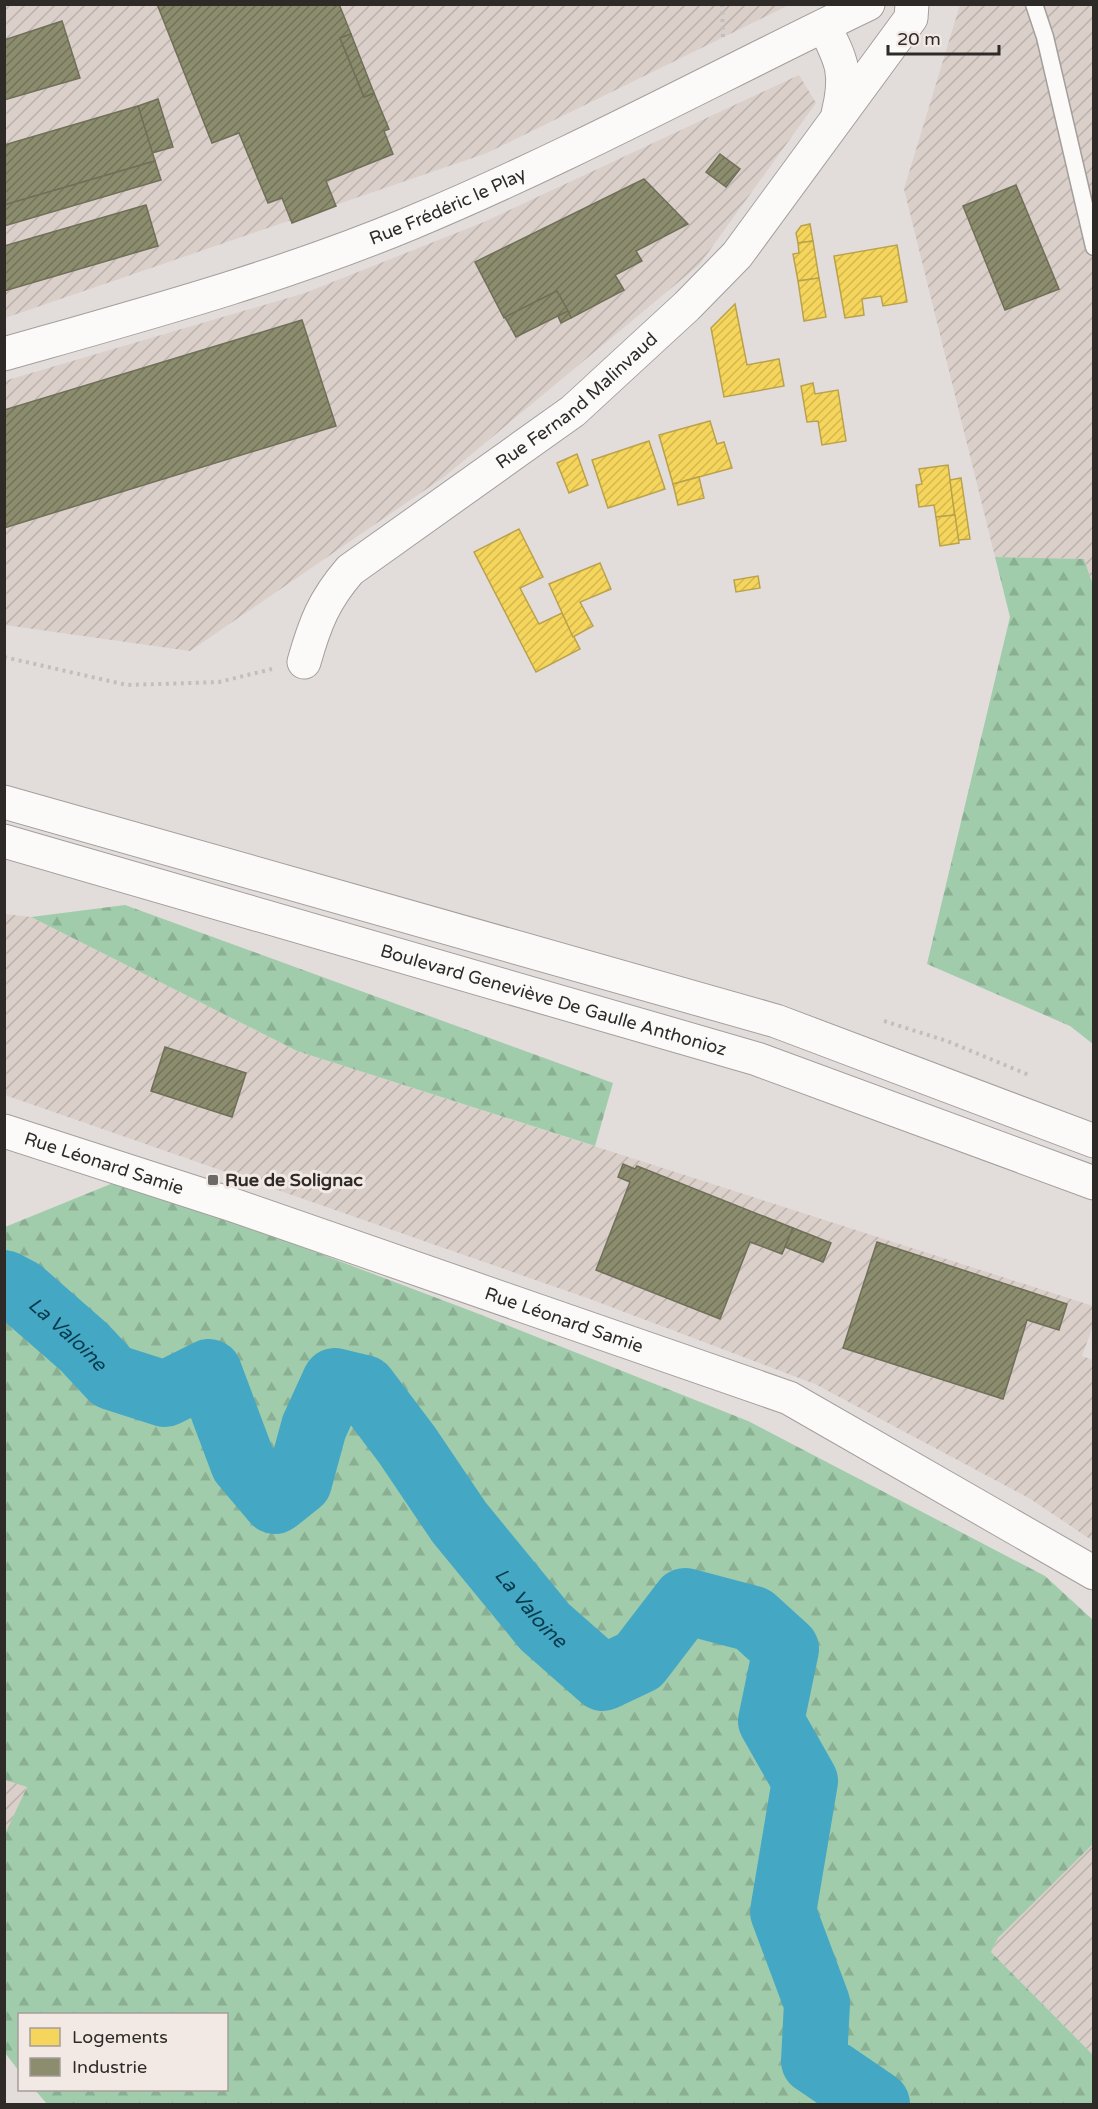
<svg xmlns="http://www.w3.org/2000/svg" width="1098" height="2109" font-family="'Varela Round',sans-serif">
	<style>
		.industrial { fill: url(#industrial-furrows) }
		.forest { fill: url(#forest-firs) }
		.homes { fill: url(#homes-hatch); stroke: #baa24c; stroke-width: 1.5 }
		.industry { fill: url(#industry-hatch); stroke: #706f59; stroke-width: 1.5 }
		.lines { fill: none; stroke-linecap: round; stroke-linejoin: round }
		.river { stroke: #44a8c4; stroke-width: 66 }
		.service-casing { stroke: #a39f9d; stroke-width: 19 }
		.minor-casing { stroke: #a39f9d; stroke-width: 35 }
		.tertiary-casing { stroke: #a39f9d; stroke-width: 35 }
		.primary-casing { stroke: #a39f9d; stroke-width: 35 }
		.path { stroke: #c1bfbd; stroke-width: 4; stroke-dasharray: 3 4.5; stroke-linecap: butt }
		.service { stroke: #fbfaf9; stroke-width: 16 }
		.minor { stroke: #fbfaf9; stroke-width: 33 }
		.tertiary { stroke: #fbfaf9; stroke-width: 33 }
		.primary { stroke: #fbfaf9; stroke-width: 33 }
		.poi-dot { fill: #6c6966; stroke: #f3e9e4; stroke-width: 2 }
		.labels { text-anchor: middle; stroke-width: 6; stroke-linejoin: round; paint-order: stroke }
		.street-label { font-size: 18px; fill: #2d2a28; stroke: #f3e9e4 }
		.poi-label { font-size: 18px; font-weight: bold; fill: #2d2a28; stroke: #f3e9e4; text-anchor: start }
		.water-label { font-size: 20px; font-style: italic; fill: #073b4d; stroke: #f3e9e4 }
	</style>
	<defs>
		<pattern id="industrial-furrows" width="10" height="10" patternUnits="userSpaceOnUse" patternTransform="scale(1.5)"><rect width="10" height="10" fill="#dacfc9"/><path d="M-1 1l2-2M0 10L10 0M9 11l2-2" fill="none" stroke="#bbb2ad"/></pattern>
		<pattern id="forest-firs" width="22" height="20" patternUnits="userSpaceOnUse" patternTransform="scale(1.5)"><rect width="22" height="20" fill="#a1ccab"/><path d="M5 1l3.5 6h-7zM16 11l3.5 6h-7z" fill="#8baf93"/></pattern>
		<pattern id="homes-hatch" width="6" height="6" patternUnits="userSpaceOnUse" patternTransform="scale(1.5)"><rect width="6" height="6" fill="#f6d55c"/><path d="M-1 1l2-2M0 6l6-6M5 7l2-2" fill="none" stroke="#d3b750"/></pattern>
		<pattern id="industry-hatch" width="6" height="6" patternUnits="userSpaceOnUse" patternTransform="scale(1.5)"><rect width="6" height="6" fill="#8c8c6e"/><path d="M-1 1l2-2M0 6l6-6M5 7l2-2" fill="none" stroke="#73735a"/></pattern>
	</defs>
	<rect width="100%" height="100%" fill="#e2ddda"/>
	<g class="industrial">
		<path d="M4,5H789L487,153L5,318Z"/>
		<path d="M960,5H1093V585L1084,559L995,557L904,189Z"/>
		<path d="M799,75L816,103L699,265L444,477L190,651L5,625L4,381L305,293L484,222Z"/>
		<path d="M5,914L31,917L297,1051L1093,1306V1326L1082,1356L1093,1360V1541L1029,1498L815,1384L590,1299L5,1095Z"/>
		<path d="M5,1780L27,1786L5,1836Z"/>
		<path d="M1093,1844V2055L991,1952L998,1938Z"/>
	</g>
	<g class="forest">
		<path d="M995,557L1084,559L1093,585V1044L1070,1026L927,964L1010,617Z"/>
		<path d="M125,905L613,1083L595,1146L297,1051L31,917Z"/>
		<path d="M123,1179L479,1314L748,1421L1045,1576L1093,1620V1844L998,1938L991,1952L1093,2055V2104H47L35,2090H226V2014H20L19,2071L5,2053L4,1836L27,1787L5,1780V1227Z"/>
	</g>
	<g class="homes">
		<path d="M810,224L813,241L798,243L796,233L801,226Z"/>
		<path d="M813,241L819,278L798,281L793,254L799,253L798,243Z"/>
		<path d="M897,245L907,302L883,306L881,296L862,299L864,315L845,318L834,256Z"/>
		<path d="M819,278L826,317L804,321L798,281Z"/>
		<path d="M735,304L747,365L779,359L784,386L724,397L711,328Z"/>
		<path d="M813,383L815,394L838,390L846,441L822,445L818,421L807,422L801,386Z"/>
		<path d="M710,421L717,444L724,442L732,468L673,484L659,435Z"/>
		<path d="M649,441L665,489L608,508L592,460Z"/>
		<path d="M577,454L588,485L569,493L557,463Z"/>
		<path d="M948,465L955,515L936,517L934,505L919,507L916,485L922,484L919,469Z"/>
		<path d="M699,477L704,498L678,505L673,484Z"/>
		<path d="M961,478L970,539L958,540L950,480Z"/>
		<path d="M955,515L959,543L940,546L936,517Z"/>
		<path d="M519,529L543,577L520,588L539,624L562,613L580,649L536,672L474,552Z"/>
		<path d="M600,563L611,589L580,602L593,626L573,637L549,584Z"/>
		<path d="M758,576L760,588L736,592L734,580Z"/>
	</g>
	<g class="industry">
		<path d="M157,4H339L351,34L340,38L364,97L374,93L389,129L384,131L393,154L326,181L336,206L292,223L282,198L268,203L239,133L212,143Z"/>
		<path d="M62,21L80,78L4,100V40Z"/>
		<path d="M351,34L374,93L364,97L340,38Z"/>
		<path d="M158,99L173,147L152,153L138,106Z"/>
		<path d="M138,106L155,161L4,205V145Z"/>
		<path d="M720,154L740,169L726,187L706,172Z"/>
		<path d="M155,161L161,180L4,226V205Z"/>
		<path d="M644,179L688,224L636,251L642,261L615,275L624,290L571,318L557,291L504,318L475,262Z"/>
		<path d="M1016,185L1059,289L1005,310L963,206Z"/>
		<path d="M146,205L158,246L4,291V246Z"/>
		<path d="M557,291L568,311L516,337L505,317Z"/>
		<path d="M568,311L571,318L561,323L558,316Z"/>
		<path d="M302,320L336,426L4,528V410Z"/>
		<path d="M165,1047L246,1073L232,1117L151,1091Z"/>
		<path d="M623,1164L635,1169L637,1166L793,1228L782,1254L750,1242L720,1319L596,1270L630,1182L618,1177Z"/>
		<path d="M793,1228L831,1243L823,1262L785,1247Z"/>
		<path d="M877,1242L1067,1304L1059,1330L1027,1320L1003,1399L843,1348Z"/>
	</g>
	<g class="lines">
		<path class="river" id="s1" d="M4,1283L21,1292L84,1347L112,1377L165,1394L209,1372L243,1463L275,1501L299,1482L314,1427L335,1381L364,1388L407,1445L459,1522L545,1627L603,1678L639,1661L685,1601L753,1619L786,1649L771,1721L805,1781L783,1912L817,2003L814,2061L877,2104"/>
		<defs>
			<path id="service" d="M1034,4L1045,37L1094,247"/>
			<g id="minor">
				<path d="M824,26C842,61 848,74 838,114"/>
				<path id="s2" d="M304,662C315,623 324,600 350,570L573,411L687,306L737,255L911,18L912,4"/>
				<path id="s3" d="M4,1131L233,1205L789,1398L1094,1573"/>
			</g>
			<g id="tertiary">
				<path id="s4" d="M4,354C141,315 279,278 411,223C567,158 716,77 868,4"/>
			</g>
			<g id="primary">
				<path d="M4,802L776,1021L1094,1141"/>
				<path id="s5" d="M4,841L757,1059L1094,1183"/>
			</g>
		</defs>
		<use href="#service" class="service-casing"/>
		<use href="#minor" class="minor-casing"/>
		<use href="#tertiary" class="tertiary-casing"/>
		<use href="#primary" class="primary-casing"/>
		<g class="path">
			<path d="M722,4L723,37"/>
			<path d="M4,657L127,685L219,682L272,669"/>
			<path d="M884,1021L947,1041L1029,1075"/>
		</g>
		<use href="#service" class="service"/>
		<use href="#minor" class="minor"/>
		<use href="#tertiary" class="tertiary"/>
		<use href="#primary" class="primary"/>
	</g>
	<rect class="poi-dot" x="207" y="1174" width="12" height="12" rx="3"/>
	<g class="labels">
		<g class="street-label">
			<text dy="6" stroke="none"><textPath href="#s4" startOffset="468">Rue Frédéric le Play</textPath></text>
			<text dy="6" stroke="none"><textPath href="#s2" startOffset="387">Rue Fernand Malinvaud</textPath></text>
			<text dy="6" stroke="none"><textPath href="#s5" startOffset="572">Boulevard Geneviève De Gaulle Anthonioz</textPath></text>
			<text dy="6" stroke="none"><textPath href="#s3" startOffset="105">Rue Léonard Samie</textPath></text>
			<text dy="6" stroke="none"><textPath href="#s3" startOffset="591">Rue Léonard Samie</textPath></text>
		</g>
		<g class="poi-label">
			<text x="225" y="1186">Rue de Solignac</text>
		</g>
		<g class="water-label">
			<text dy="7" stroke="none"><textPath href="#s1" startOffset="82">La Valoine</textPath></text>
			<text dy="7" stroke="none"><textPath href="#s1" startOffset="840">La Valoine</textPath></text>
		</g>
	</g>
	<rect width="1098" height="2109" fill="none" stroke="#2d2a28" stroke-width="12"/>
	<rect x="18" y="2013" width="210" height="78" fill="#f3e9e4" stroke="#a49d99" stroke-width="1.5"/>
	<rect x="30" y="2028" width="30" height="18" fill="#f6d55c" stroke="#a49d99" stroke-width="1.5"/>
	<text x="72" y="2043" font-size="18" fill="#2d2a28">Logements</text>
	<rect x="30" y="2058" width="30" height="18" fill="#8c8c6e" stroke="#a49d99" stroke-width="1.5"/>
	<text x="72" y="2073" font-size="18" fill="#2d2a28">Industrie</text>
	<path d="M888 45v9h111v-9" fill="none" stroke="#2d2a28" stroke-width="3"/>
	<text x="897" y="45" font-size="18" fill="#2d2a28" stroke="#f3e9e4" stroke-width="4.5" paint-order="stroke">20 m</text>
</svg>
